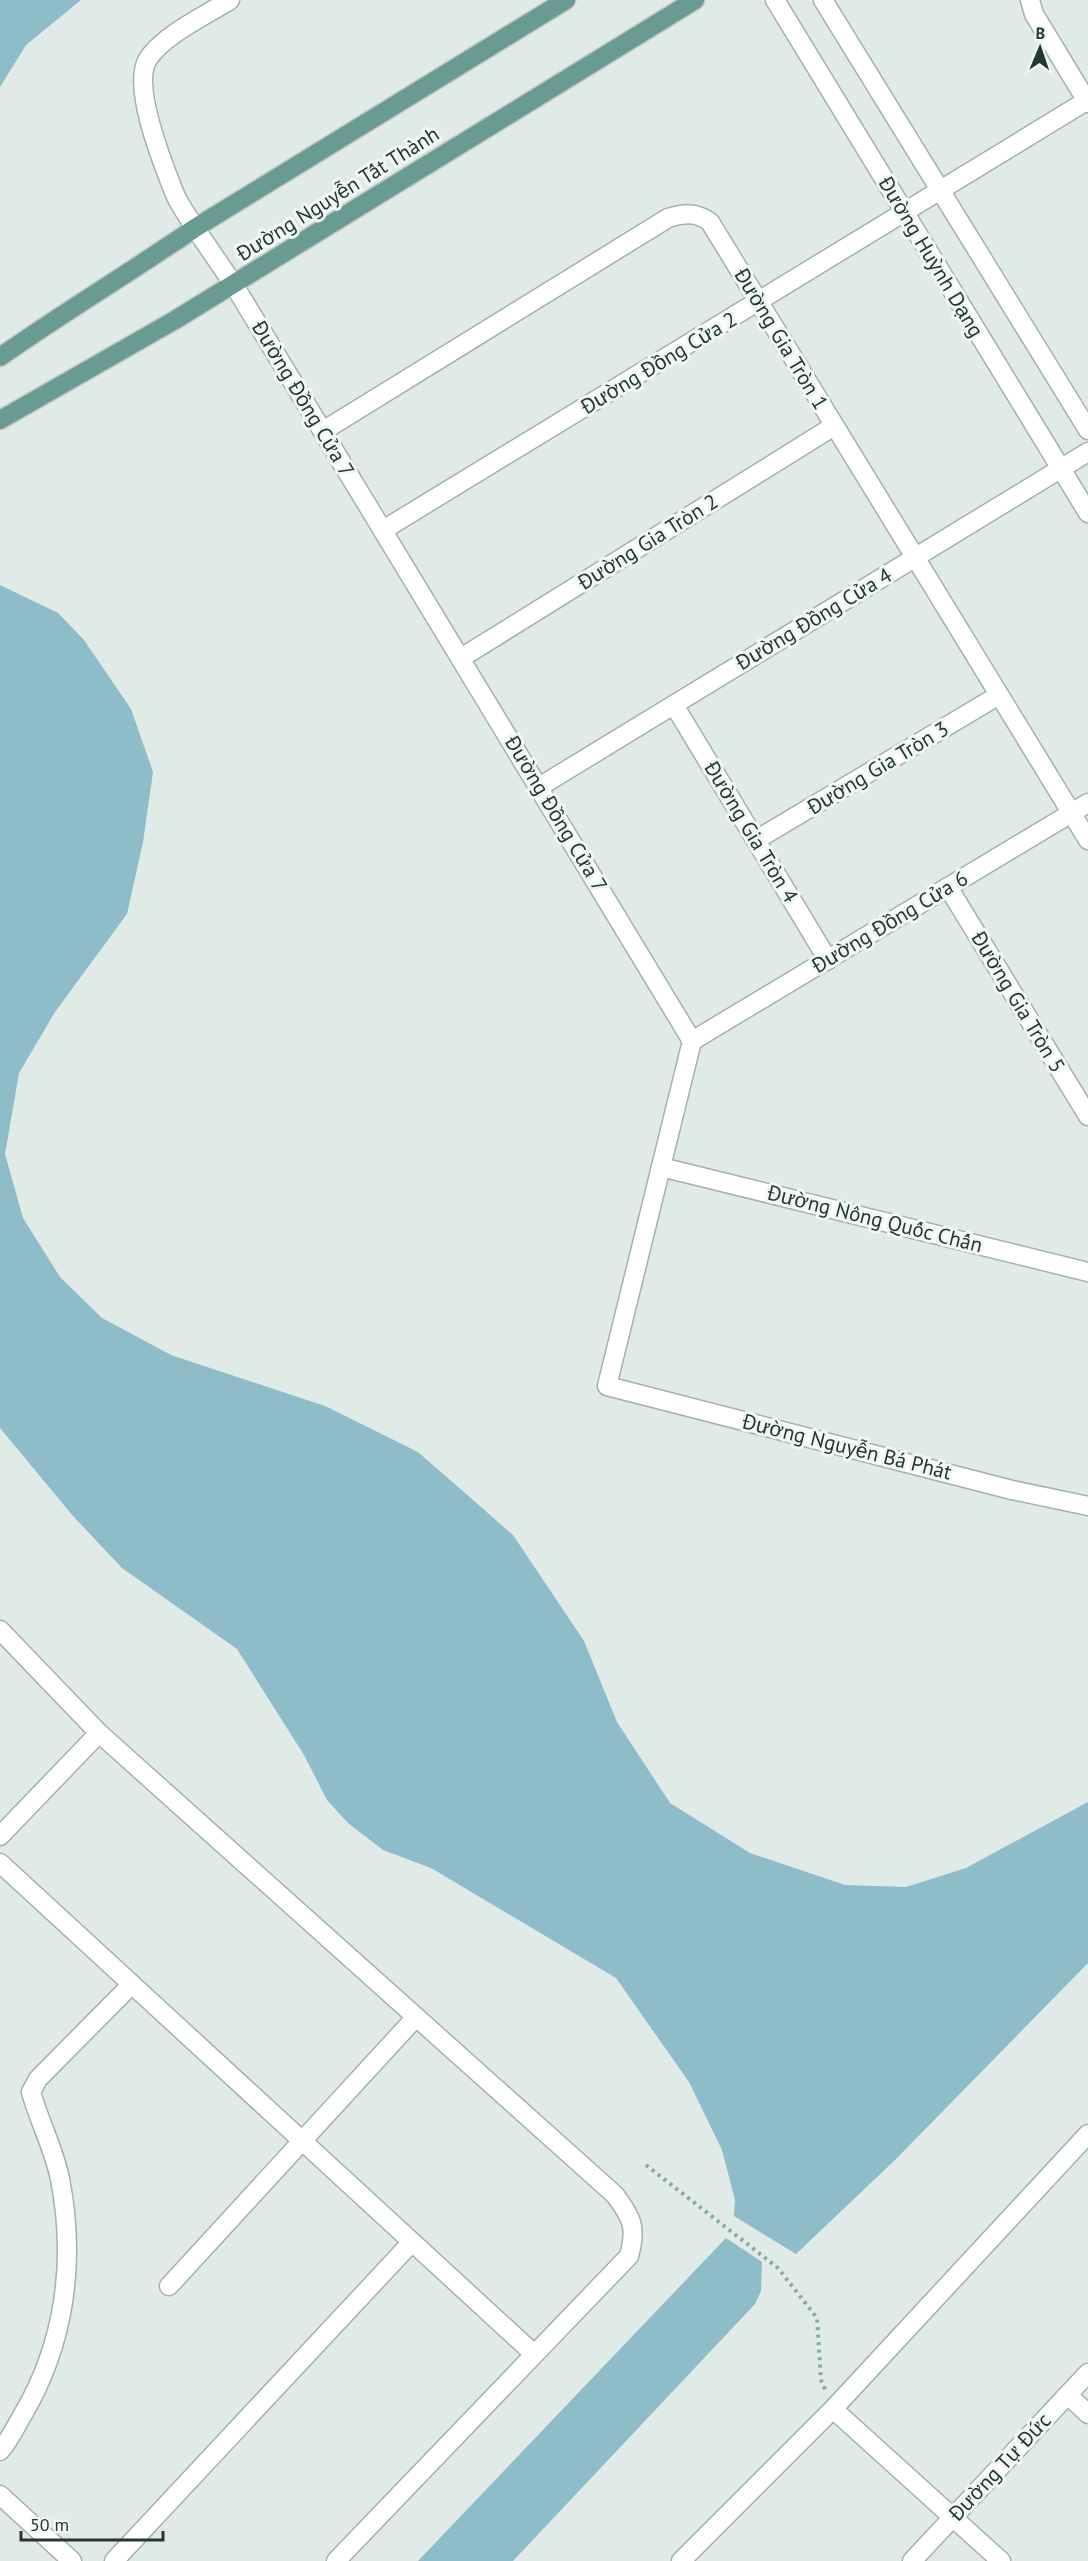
<svg xmlns="http://www.w3.org/2000/svg" width="1088" height="2561" font-family="'PT Sans',sans-serif">
	<style>
		.water { fill: #8ebcc9 }
		.lines { fill: none; stroke-linecap: round; stroke-linejoin: round }
		.minor-casing { stroke: #a4b1ad; stroke-width: 21 }
		.tertiary-casing { stroke: #a4b1ad; stroke-width: 21 }
		.primary-casing { stroke: #c1c7c6; stroke-width: 21 }
		.path { stroke: #84aaa1; stroke-width: 4; stroke-dasharray: 3 4.5; stroke-linecap: butt }
		.minor { stroke: #fff; stroke-width: 18 }
		.tertiary { stroke: #fff; stroke-width: 18 }
		.primary { stroke: #699b92; stroke-width: 18 }
		.labels { text-anchor: middle; stroke-width: 6; stroke-linejoin: round; paint-order: stroke }
		.street-label { font-size: 21px; fill: #233834; stroke: #f0f7f4 }
	</style>
	<rect width="100%" height="100%" fill="#e0eae6"/>
	<g class="water">
		<path d="M0,0H81L26,45L0,87Z"/>
		<path d="M0,585L58,613L84,640L131,709L153,772L143,842L127,914L55,1012L19,1073L5,1154L23,1218L60,1277L102,1318L171,1355L325,1406L418,1452L513,1535L584,1641L617,1722L670,1803L750,1853L845,1885L906,1887L966,1868L1088,1802V1963L895,2160L796,2254L734,2216L735,2200L722,2150L689,2082L616,1978L431,1868L383,1850L348,1823L327,1800L304,1755L237,1649L122,1568L73,1516L0,1428Z"/>
		<path d="M726,2238L762,2262L761,2291L755,2304L513,2561H418Z"/>
	</g>
	<g class="lines">
		<defs>
			<g id="minor">
				<path d="M1030,0L1034,14L1088,103"/>
				<path d="M195,228C188,216 179,205 174,192C163,164 131,86 148,59C162,36 206,15 230,0"/>
				<path d="M323,431L668,218C685,213 696,212 710,222L1088,840"/>
				<path d="M383,530L1088,100"/>
				<path d="M461,658L834,426"/>
				<path d="M674,705L828,960"/>
				<path d="M539,787L1088,452"/>
				<path d="M756,840L999,695"/>
				<path d="M948,887L1088,1116"/>
				<path d="M692,1041L1088,803"/>
				<path d="M661,1167L1088,1272"/>
				<path d="M0,1630L99,1733L615,2195C632,2218 637,2227 629,2256L336,2561"/>
				<path d="M0,1836L99,1733"/>
				<path d="M0,1863L534,2354"/>
				<path d="M169,2286L416,2017"/>
				<path d="M1068,2395L1088,2414"/>
				<path d="M833,2409L1001,2561"/>
				<path d="M0,2451C9,2441 15,2428 22,2416C65,2344 76,2261 60,2179C54,2149 39,2121 31,2092L38,2079L132,1984"/>
				<path d="M0,2495L72,2561"/>
				<path d="M114,2561L412,2242"/>
				<path d="M912,2561L1088,2373"/>
			</g>
			<g id="tertiary">
				<path d="M775,0L1088,513"/>
				<path d="M823,0L1088,430"/>
				<path d="M195,228L234,285L692,1041L607,1386L1012,1490L1088,1506"/>
				<path d="M681,2561L833,2409L1088,2134"/>
			</g>
			<g id="primary">
				<path d="M0,357C64,312 131,272 195,228L566,0"/>
				<path d="M0,420L175,320L695,0"/>
			</g>
		</defs>
		<use href="#minor" class="minor-casing"/>
		<use href="#tertiary" class="tertiary-casing"/>
		<use href="#primary" class="primary-casing"/>
		<path class="path" d="M646,2165L778,2268L817,2318L821,2380L826,2391"/>
		<use href="#minor" class="minor"/>
		<use href="#tertiary" class="tertiary"/>
		<use href="#primary" class="primary"/>
	</g>
	<g class="labels">
		<g class="street-label">
			<text transform="translate(338 194) rotate(-32)" y="7">Đường Nguyễn Tất Thành</text>
			<text transform="translate(931 257) rotate(59)" y="7">Đường Huỳnh Dạng</text>
			<text transform="translate(781 339) rotate(59)" y="7">Đường Gia Tròn 1</text>
			<text transform="translate(659 363) rotate(-31)" y="7">Đường Đồng Cửa 2</text>
			<text transform="translate(303 399) rotate(59)" y="7">Đường Đồng Cửa 7</text>
			<text transform="translate(648 542) rotate(-32)" y="7">Đường Gia Tròn 2</text>
			<text transform="translate(814 619) rotate(-31)" y="7">Đường Đồng Cửa 4</text>
			<text transform="translate(878 768) rotate(-31)" y="7">Đường Gia Tròn 3</text>
			<text transform="translate(556 814) rotate(59)" y="7">Đường Đồng Cửa 7</text>
			<text transform="translate(751 832) rotate(59)" y="7">Đường Gia Tròn 4</text>
			<text transform="translate(890 922) rotate(-31)" y="7">Đường Đồng Cửa 6</text>
			<text transform="translate(1018 1002) rotate(59)" y="7">Đường Gia Tròn 5</text>
			<text transform="translate(875 1219) rotate(14)" y="7">Đường Nông Quốc Chấn</text>
			<text transform="translate(847 1447) rotate(14)" y="7">Đường Nguyễn Bá Phát</text>
			<text transform="translate(1000 2467) rotate(-47)" y="7">Đường Tự Đức</text>
		</g>
	</g>
	<g transform="translate(1040 48) rotate(2)" stroke="#f0f7f4" stroke-width="4.5" paint-order="stroke">
	<path d="M0-4.5L10 22L0 15L-10 22Z" fill="#233834"/>
	<text y="-9" font-size="16" font-weight="bold" text-anchor="middle" fill="#233834">B</text>
	</g>
	<path d="M21 2531v9h142v-9" fill="none" stroke="#233834" stroke-width="3"/>
	<text x="30" y="2531" font-size="18" fill="#233834" stroke="#f0f7f4" stroke-width="4.5" paint-order="stroke">50 m</text>
</svg>
